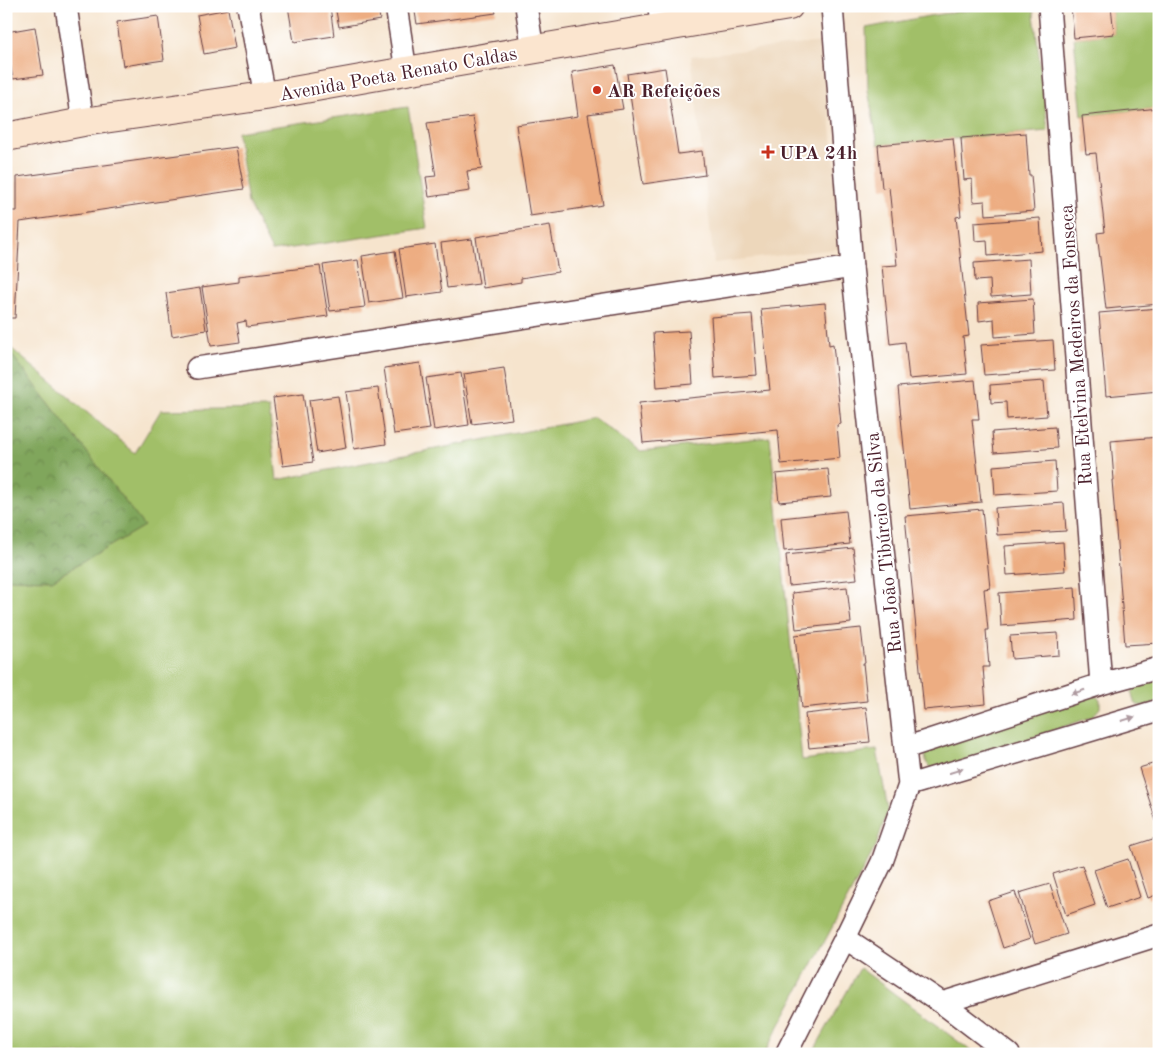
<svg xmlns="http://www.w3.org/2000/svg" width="1165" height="1060" font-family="'Old Standard TT',serif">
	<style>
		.built { fill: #edd7bb }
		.green { fill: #a1bf68; stroke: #766f4a }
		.forest { fill: url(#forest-crowns); stroke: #656244 }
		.building { fill: #edad82 }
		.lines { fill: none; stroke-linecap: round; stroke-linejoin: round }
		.street-casing { stroke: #643d43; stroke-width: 24 }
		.secondary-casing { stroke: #643d43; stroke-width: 30 }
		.street { stroke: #fff; stroke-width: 21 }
		.secondary { stroke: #fbe5cf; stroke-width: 28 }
		.oneway { fill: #ae9aa0 }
		.poi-dot { fill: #c8321e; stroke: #fff; stroke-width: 2 }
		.labels { text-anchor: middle; stroke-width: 4; stroke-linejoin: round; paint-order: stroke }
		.street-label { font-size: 19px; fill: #4a1f2b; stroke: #fff }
		.poi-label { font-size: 19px; font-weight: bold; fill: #4a1f2b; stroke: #fff; text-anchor: start }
	</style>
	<defs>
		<pattern id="forest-crowns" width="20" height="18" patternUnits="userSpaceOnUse" patternTransform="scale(1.25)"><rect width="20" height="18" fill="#80a65c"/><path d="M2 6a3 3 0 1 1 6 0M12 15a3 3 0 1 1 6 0" fill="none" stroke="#6b874c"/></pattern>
	</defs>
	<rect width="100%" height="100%" fill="#fff"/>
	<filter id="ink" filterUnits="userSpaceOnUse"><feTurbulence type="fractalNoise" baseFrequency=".02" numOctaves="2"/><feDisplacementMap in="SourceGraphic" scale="10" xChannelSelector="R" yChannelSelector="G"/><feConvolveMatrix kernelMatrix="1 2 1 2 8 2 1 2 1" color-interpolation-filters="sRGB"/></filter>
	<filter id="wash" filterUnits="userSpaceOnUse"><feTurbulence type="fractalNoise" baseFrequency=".0096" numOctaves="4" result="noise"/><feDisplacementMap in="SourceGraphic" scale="20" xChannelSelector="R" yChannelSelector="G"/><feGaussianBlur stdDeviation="1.12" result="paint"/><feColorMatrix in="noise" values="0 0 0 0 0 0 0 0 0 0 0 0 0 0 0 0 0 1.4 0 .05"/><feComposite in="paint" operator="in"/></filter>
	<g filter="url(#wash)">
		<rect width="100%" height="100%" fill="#f6e4cd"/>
		<path class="built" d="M822,42L844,248L714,263L691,56Z"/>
		<g class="green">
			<path d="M995,6H1033L1048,131L878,145L868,90L866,28L929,16Z"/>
			<path d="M1111,6H1159V63L1158,64L1159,108L1082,116L1074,38L1114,34Z"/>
			<path d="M408,107L427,228L272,251L248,203L237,132Z"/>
			<path d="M6,344L135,453L161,410L269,408L277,480L594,418L640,451L770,437L802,760L877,750L888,809L876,846L764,1054H6Z"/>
			<path d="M1159,679V702C1145,705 1133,712 1132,692L1136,687Z"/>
			<path d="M1092,693L1100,699V708L1092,717L952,765C937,768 926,774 925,753L929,747Z"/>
			<path d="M860,968L975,1054H812Z"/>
		</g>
		<path class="forest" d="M6,347L144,526L52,580L6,579Z"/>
		<g id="blocks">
			<g class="building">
				<path d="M288,6H330L334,36L294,42Z"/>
				<path d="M335,6H378L380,20L339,27Z"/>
				<path d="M414,6H494L496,13L417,24Z"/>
				<path d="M1071,6H1111L1114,34L1074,38Z"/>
				<path d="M228,9L235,48L204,54L197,15Z"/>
				<path d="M158,16L164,60L123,66L117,22Z"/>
				<path d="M35,27L43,75L13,79L6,41V32Z"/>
				<path d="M615,65L623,109L588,114L603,205L530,216L516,125L578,116L572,72Z"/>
				<path d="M665,68L678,154L702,151L705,175L643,184L627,74Z"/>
				<path d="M1159,108V304L1106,309L1097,233L1105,232L1096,153L1086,154L1082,116Z"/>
				<path d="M473,117L482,169L467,171L470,191L429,197L426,177L436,176L427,123Z"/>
				<path d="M1026,133L1029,175H1031L1034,211L986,215L985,201L973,202L972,179L964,180L961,138Z"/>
				<path d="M953,138L961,216L956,217L969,336L963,337L967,374L909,379L905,342L890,344L882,266L897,265L889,187L882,188L878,145Z"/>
				<path d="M236,147L244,189L20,222L15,318H6V211H17V177Z"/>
				<path d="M1040,218L1042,251L988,256L987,240L975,241L974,223Z"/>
				<path d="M550,225L558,272L521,278V282L483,288L476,237Z"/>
				<path d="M472,239L479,284L447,288L441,243Z"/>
				<path d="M435,244L442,292L406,297L399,249Z"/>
				<path d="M395,251L403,298L369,303L362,256Z"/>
				<path d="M1029,259L1031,294L991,297L990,280L975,281L974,263Z"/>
				<path d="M358,260L365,307L330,311L323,265Z"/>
				<path d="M320,266L328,316L247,327L246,321L237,323L240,342L211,346L202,287L239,282V276Z"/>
				<path d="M200,288L206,330L172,336L166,293Z"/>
				<path d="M1033,299L1035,334L995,337L994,319L979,321L978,303Z"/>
				<path d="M825,303L829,345L833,344L841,424L837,425L840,458L781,464L778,430L643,443L639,403L770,390L761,309Z"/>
				<path d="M1159,308V391L1106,396L1099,313Z"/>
				<path d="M752,314L757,375L715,378L711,317Z"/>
				<path d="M689,331L693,384L657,387L653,333Z"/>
				<path d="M1053,340L1055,370L984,375L981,345Z"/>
				<path d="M420,363L430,429L394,434L384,368Z"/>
				<path d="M504,368L512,419L472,424L464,374Z"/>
				<path d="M461,373L469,425L434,430L426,378Z"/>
				<path d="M975,380L979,419H972L981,502L910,509L898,387Z"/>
				<path d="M1044,381L1047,416L1007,419L1006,402L991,403L990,385Z"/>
				<path d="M378,388L386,444L354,449L346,392Z"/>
				<path d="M303,394L313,462L283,466L273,398Z"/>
				<path d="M338,396L346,448L317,453L309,400Z"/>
				<path d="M1055,427L1057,448L994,453L992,432Z"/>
				<path d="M1159,437V643L1125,645L1112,480H1114L1111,441Z"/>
				<path d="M1055,461L1057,491L995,495L993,466Z"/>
				<path d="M828,469L831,497L779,502L776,474Z"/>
				<path d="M1064,503L1066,531L997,535L995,508Z"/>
				<path d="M982,509L990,588L984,589L988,630H986L989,667H983L986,704L924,710L905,516Z"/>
				<path d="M846,511L850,544L784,551L781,518Z"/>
				<path d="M1063,542L1065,571L1007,575L1005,546Z"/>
				<path d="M853,548L857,579L789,586L786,555Z"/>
				<path d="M847,587L851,623L796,629L792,593Z"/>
				<path d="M1075,587L1077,620L1001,626L999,593Z"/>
				<path d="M861,628L865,663H863L867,701L802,708L795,635Z"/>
				<path d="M1058,633L1059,655L1012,659L1010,636Z"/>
				<path d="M866,707L870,742L809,748L805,714Z"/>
				<path d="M1159,762V821H1156L1139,768Z"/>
				<path d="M1159,837V894L1148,898L1131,846Z"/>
				<path d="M1128,859L1140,897L1107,908L1094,870Z"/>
				<path d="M1082,865L1095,905L1066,915L1053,874Z"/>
				<path d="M1050,884L1067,934L1035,944L1019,893Z"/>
				<path d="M1015,892L1030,939L1003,948L988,901Z"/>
			</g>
		</g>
	</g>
	<g filter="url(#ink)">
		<use href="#blocks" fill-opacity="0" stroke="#643d43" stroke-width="1"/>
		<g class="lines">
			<defs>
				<g id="street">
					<path d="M66,6L83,122"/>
					<path d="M248,6L265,96"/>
					<path d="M396,6L406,71"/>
					<path d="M526,6L533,50"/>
					<path d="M659,6L661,28"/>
					<path d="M1049,6L1101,684"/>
					<path d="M197,368L852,267"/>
					<path d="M905,748L1101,684L1159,668"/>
					<path d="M909,785L1159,710"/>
					<path d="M845,938L942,1003L1009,1054"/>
					<path d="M942,1003L1159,935"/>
					<path d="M786,1054L845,938L882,862L909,785L852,267L832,6"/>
				</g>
				<path id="secondary" d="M6,137L83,122L265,96L406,71L789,6"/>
			</defs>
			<use href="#street" class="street-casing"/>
			<use href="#secondary" class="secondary-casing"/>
			<use href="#street" class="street"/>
			<use href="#secondary" class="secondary"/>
		</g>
		<defs><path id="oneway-solid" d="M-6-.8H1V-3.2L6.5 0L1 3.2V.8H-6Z" transform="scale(1.25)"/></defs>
		<g class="oneway">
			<use href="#oneway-solid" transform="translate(1078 692) rotate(162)"/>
			<use href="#oneway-solid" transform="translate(1128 719) rotate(-17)"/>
			<use href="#oneway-solid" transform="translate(956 771) rotate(-17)"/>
		</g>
	</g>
	<g class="poi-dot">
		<circle cx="597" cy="90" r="5"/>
		<path d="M765.5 144.5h5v5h5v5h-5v5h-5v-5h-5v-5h5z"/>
	</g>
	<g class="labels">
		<g class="street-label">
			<text transform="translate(398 73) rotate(-10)" y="7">Avenida Poeta Renato Caldas</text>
			<text transform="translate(1075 345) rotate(-94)" y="7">Rua Etelvina Medeiros da Fonseca</text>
			<text transform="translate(883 543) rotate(-96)" y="7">Rua João Tibúrcio da Silva</text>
		</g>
		<g class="poi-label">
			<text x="607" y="97">AR Refeições</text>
			<text x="779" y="159">UPA 24h</text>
		</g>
	</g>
	<rect width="1165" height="1060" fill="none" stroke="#fff" stroke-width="25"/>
</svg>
